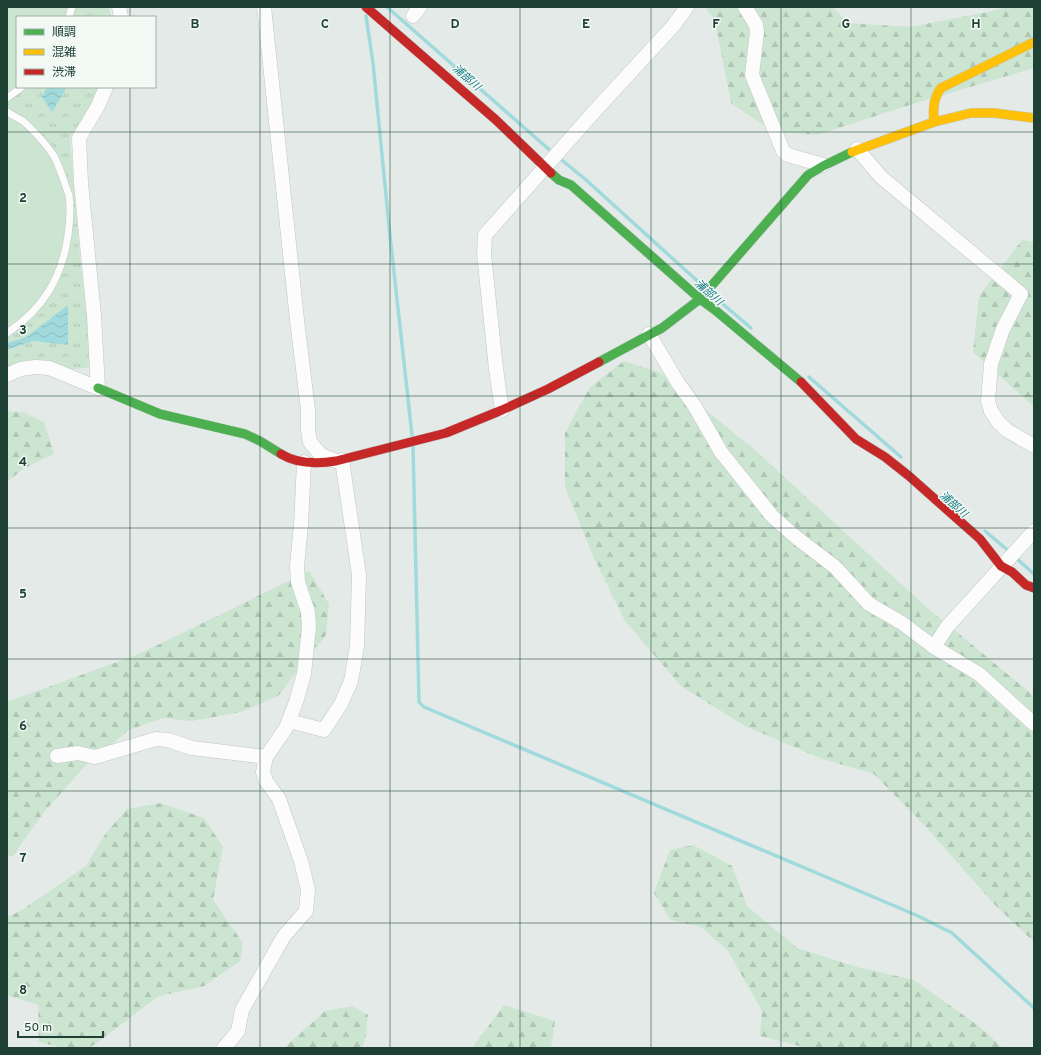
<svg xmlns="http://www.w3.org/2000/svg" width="1041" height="1055" font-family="Overpass,'Noto Sans JP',sans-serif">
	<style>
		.forest { fill: url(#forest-firs) }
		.park { fill: url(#park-tufts) }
		.garden { fill: #cce5d1 }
		.water { fill: url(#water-waves) }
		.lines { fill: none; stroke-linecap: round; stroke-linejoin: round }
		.stream { stroke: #a0dadc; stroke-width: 3.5 }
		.lane-casing { stroke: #c1c7c4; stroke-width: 8 }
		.street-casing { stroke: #c1c7c4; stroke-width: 15 }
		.fast-casing { stroke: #bfc8c4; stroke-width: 10 }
		.slow-casing { stroke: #bfc8c4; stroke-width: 10 }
		.jam-casing { stroke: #bfc8c4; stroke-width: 10 }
		.lane { stroke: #fbfcfb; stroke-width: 7 }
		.street { stroke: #fbfcfb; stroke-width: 14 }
		.fast { stroke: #4caf50; stroke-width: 9 }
		.slow { stroke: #ffc107; stroke-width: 9 }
		.jam { stroke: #c62828; stroke-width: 9 }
		.grid { fill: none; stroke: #1f4035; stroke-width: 1; stroke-opacity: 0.55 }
		.labels { text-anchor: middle; stroke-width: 3; stroke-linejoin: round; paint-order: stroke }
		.water-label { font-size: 11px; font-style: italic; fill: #137a83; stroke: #f2f9f5 }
		.grid-label { font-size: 13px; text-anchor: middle; font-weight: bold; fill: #1f4035; stroke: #f2f9f5; stroke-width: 3; stroke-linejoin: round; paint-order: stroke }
	</style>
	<defs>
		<pattern id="forest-firs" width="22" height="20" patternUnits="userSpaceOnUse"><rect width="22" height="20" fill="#cce5d1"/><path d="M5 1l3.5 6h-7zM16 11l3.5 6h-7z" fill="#afc6b4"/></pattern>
		<pattern id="park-tufts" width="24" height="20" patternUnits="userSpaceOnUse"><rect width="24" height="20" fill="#cce5d1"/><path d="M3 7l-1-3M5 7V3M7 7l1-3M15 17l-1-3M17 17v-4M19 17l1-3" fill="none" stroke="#afc6b4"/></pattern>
		<pattern id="water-waves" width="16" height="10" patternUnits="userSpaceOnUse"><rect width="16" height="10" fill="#a0dadc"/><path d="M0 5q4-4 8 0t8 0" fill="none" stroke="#89bcbd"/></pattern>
	</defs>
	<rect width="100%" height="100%" fill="#e4eae7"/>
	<g class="forest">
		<path d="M705,7H832L849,23L909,27L988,12L1009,7H1034V68L903,107L817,135L772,131L731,103L715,21Z"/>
		<path d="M1022,240L1034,242V407L973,352L979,296Z"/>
		<path d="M624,361L661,373L757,452L924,605L1034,696V942L995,905L924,825L874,774L822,759L745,726L681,686L625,621L594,558L565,487V433L590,387Z"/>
		<path d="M7,411L25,413L44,422L54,454L23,469L7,482Z"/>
		<path d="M309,571L329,604L326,635L278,696L241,712L192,721L163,718L129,730L86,765L44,812L13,856L7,857V702L139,654Z"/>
		<path d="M161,803L204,818L223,847L213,900L243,943L240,961L204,986L159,996L94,1045C77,1053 56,1046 39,1042L38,1005L7,995V917L22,910L86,866L106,833L127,809Z"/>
		<path d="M693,845L732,866L747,906L797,948L857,967L914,980L980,1027L1003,1048H807L760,1036L762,1011L728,951L701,927L671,920L654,893L670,850Z"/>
		<path d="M504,1005L555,1021L551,1048H472Z"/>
		<path d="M352,1006L368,1015L366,1036L362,1048H284L325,1011Z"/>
	</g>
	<path class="park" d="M7,7H109L111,17H17V87H101L99,95L70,137L80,257L92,358L90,367L69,370L7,372Z"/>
	<g class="garden">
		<path d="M7,7H72L69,17H17V87L7,96Z"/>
		<path d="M7,130H24L44,142L57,164L70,209L63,262L51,289L7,333Z"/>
	</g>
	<g class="water">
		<path d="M47,87H67L52,112L42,97Z"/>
		<path d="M68,305V345L33,341L7,350V343L26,337Z"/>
	</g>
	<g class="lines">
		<g class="stream">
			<path d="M387,7L553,153"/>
			<path d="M366,16L373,63L390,236L412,435"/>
			<path d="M558,157L585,179L704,287"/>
			<path d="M711,294L751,328"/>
			<path d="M809,377L901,457"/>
			<path d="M413,447L419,702L424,707L916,915L952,933L1034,1008"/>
			<path d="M985,531L1011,553"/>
			<path d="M1015,557L1034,574"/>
		</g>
		<defs>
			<g id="lane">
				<path d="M69,17L72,7"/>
				<path d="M7,98L22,87"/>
				<path d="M7,112C12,115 18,118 23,121C33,130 44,142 52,153C57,160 60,170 63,178C65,184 67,190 69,195C71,209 70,222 68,235C62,278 43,309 7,333"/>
			</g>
			<g id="street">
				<path d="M119,7L121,17"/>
				<path d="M264,7L297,320L308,410V430L310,442L321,455L336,461"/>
				<path d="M745,7L756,25L757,32L752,75L783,151L788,155L823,165"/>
				<path d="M413,16L420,7"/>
				<path d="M857,149L881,177L1021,294L1003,329L991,364L988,401L991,411L999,423L1008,431L1034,446"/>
				<path d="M649,334L678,383L694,405L721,452L772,516L797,538L835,567L869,604L902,623L934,647L979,674L1034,724"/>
				<path d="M7,375L21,369L35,367L49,368L98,388L94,316L81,183L79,138L98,106L106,87"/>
				<path d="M502,410L496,369L484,254L485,235L593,113L673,26L687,7"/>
				<path d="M934,647L947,627L1034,531"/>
				<path d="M289,721L324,730L341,704L351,681L357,646L359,575L342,460"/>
				<path d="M57,756L78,753L95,757L156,739L168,740L192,748L266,757"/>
				<path d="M224,1048L238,1031L242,1010L284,936L306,911L308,890L301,861L279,799L266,781L263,772L266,757L286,728L296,702L304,674L309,627L308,612L298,582L297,566L301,525L304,462"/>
			</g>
			<g id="fast">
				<path d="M551,173L559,180L571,185L700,299L715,310L801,382"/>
				<path d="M599,362L662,328L700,299L808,175L823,166L852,152"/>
				<path d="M98,388L160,414L245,434L260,441L281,454"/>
			</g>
			<g id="slow">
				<path d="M934,122L971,113H994L1034,118"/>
				<path d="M852,152L934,122C933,109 933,99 941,88L1034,42"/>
			</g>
			<g id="jam">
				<path d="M366,7L496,120L551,173"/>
				<path d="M801,382L856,439L885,457L909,476L980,539L1001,566L1012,572L1026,585L1034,588"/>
				<path d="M281,454C297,464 317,464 336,461L446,433L502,410L548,389L599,362"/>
			</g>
		</defs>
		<use href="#lane" class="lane-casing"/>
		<use href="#street" class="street-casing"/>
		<use href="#fast" class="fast-casing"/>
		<use href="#slow" class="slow-casing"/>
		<use href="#jam" class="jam-casing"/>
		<use href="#lane" class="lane"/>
		<use href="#street" class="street"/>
		<use href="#fast" class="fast"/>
		<use href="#slow" class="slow"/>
		<use href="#jam" class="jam"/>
	</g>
	<path class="grid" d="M130,7V17M260,7V1048M390,7V1048M520,7V1048M651,7V1048M781,7V1048M911,7V1048M130,87V1048M7,132H1034M7,264H1034M7,396H1034M7,528H1034M7,659H1034M7,791H1034M7,923H1034"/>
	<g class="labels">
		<g class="water-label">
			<text transform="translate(467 77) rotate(41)" y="4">浦部川</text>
			<text transform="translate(709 292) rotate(42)" y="4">浦部川</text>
			<text transform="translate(954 504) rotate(41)" y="4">浦部川</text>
		</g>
	</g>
	<g class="grid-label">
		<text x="195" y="28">B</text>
		<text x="325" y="28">C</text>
		<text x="455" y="28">D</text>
		<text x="586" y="28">E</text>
		<text x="716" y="28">F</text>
		<text x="846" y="28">G</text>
		<text x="976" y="28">H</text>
		<text x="23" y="202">2</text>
		<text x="23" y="334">3</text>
		<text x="23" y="466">4</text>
		<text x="23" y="598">5</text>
		<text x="23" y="730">6</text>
		<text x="23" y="862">7</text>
		<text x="23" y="994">8</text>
	</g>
	<rect width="1041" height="1055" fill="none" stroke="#1f4035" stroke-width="16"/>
	<rect x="16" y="16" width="140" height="72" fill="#f2f9f5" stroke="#9eafa8"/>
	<rect x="24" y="29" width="20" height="6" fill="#4caf50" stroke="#9eafa8"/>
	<text x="52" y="36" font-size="12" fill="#1f4035">順調</text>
	<rect x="24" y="49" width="20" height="6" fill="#ffc107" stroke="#9eafa8"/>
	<text x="52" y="56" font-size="12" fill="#1f4035">混雑</text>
	<rect x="24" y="69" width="20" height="6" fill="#c62828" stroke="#9eafa8"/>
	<text x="52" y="76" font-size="12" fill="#1f4035">渋滞</text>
	<path d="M18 1031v6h85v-6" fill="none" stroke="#1f4035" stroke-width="2"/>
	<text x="24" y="1031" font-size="12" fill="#1f4035" stroke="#f2f9f5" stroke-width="3" paint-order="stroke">50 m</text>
</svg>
